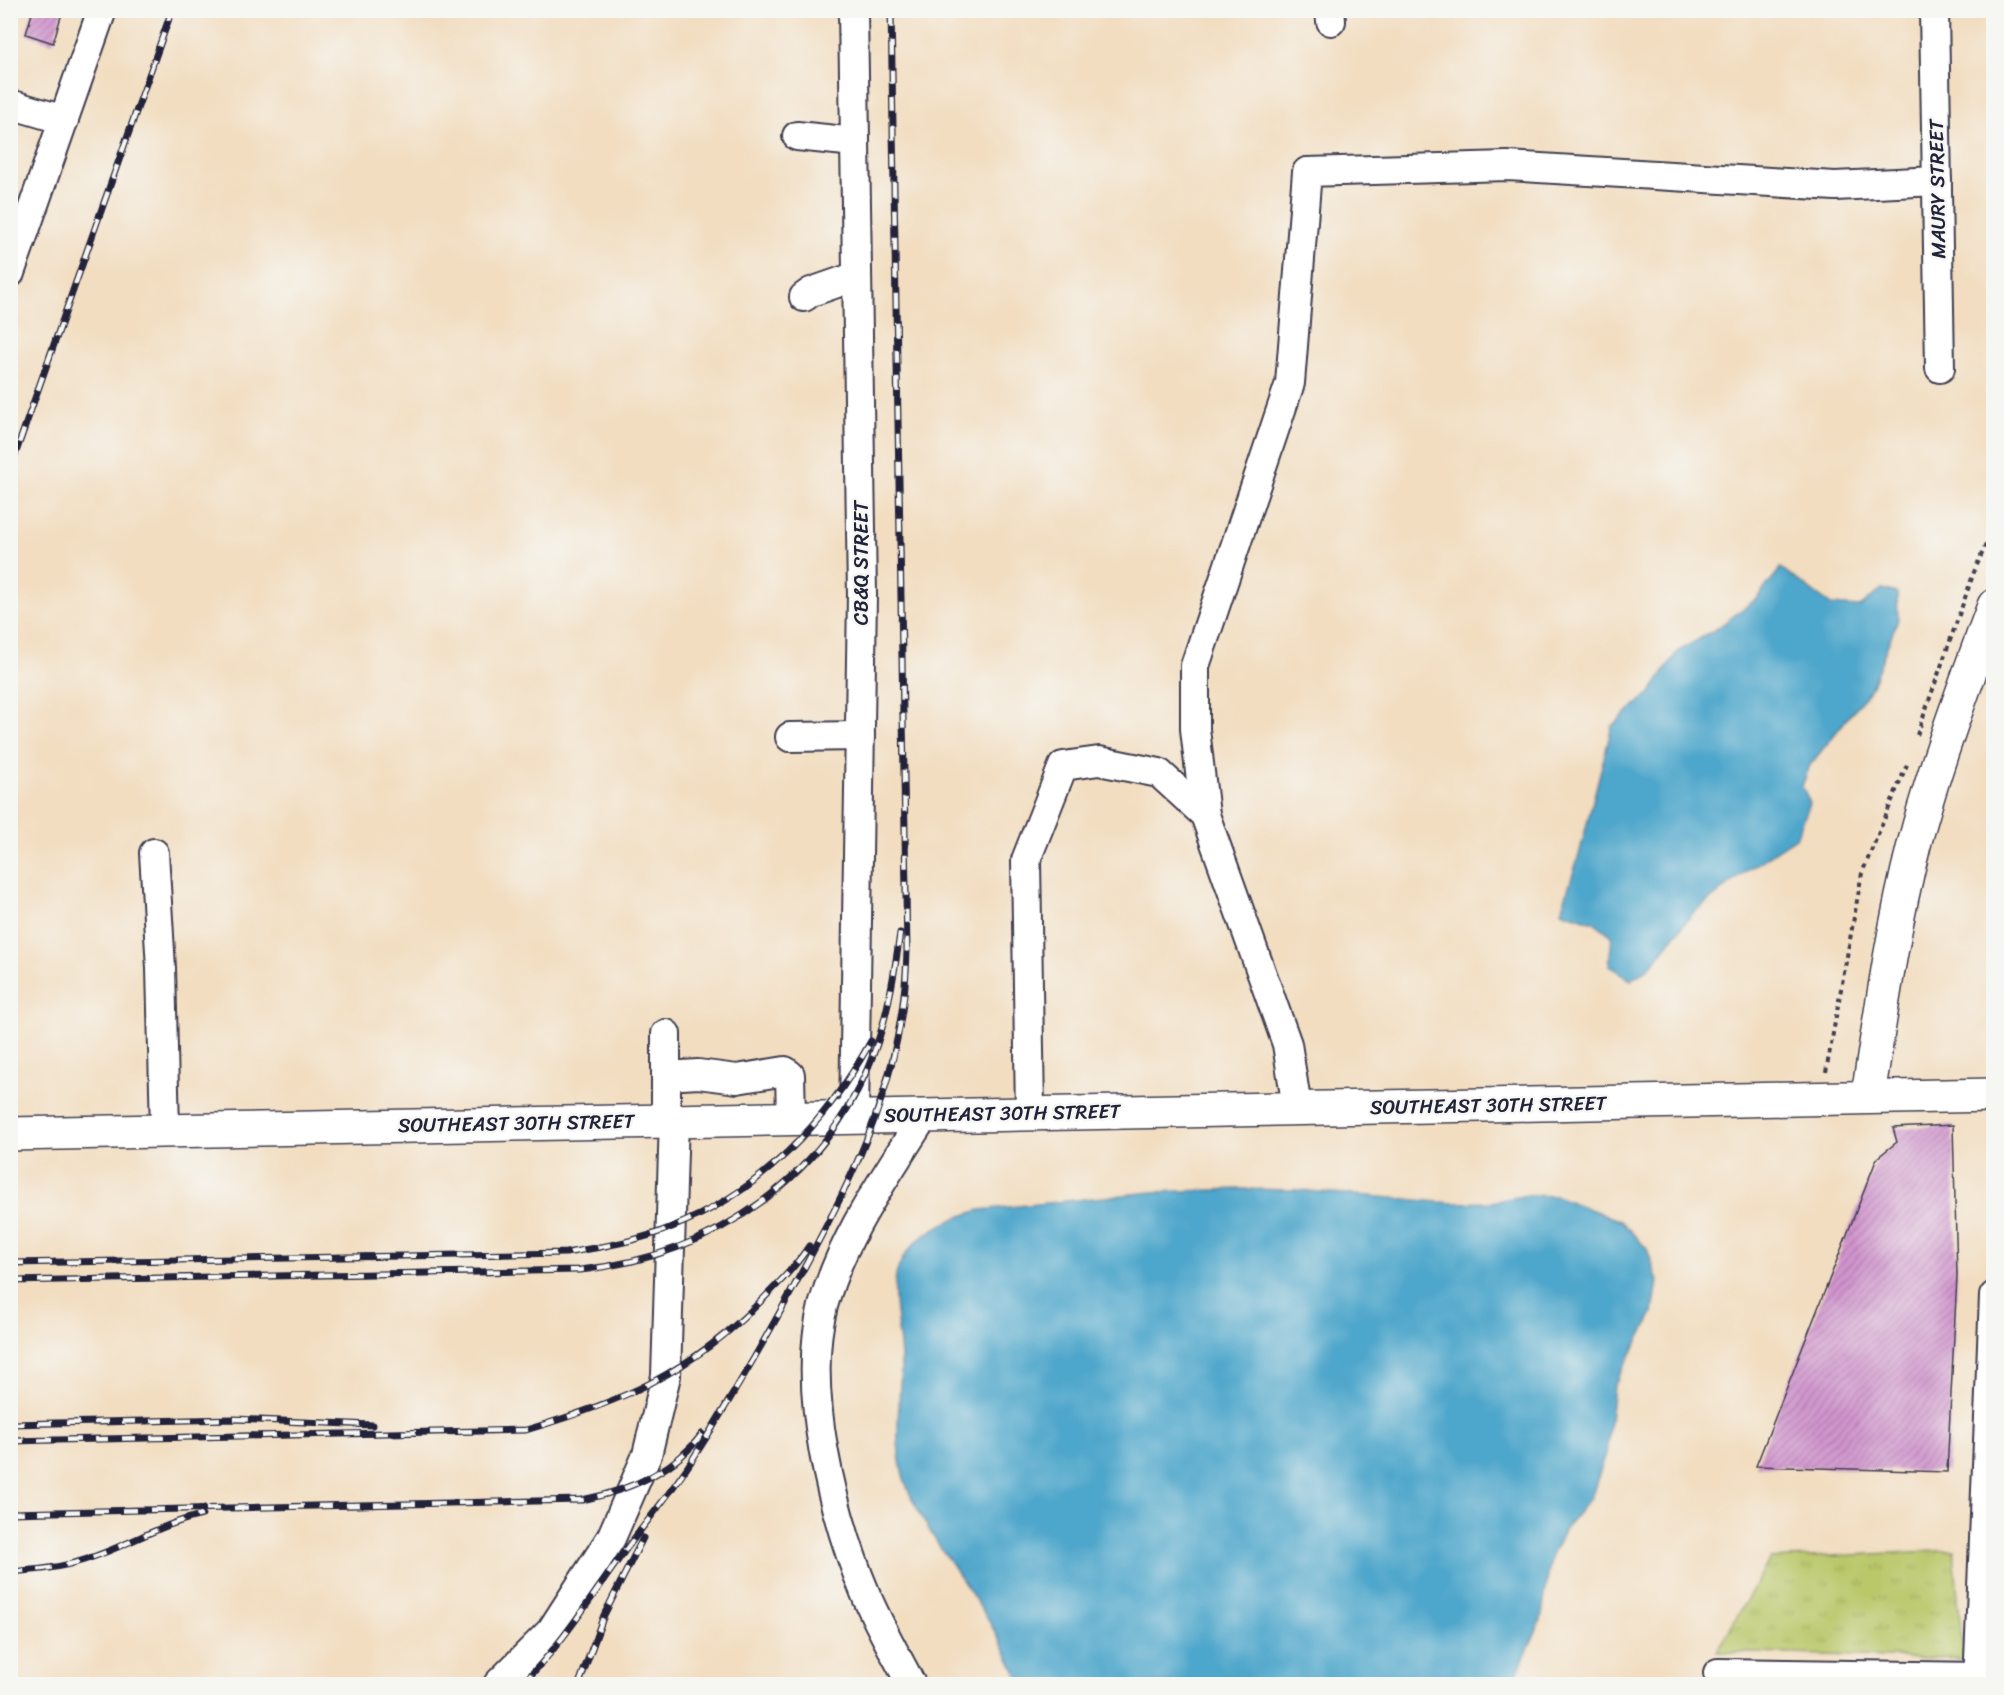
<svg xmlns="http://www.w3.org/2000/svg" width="2004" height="1695" font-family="Sriracha,sans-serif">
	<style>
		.grass { fill: url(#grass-tufts); stroke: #6e7552; stroke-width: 1.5 }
		.water { fill: #4ea6cb; stroke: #386483; stroke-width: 1.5 }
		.building { fill: url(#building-hatch) }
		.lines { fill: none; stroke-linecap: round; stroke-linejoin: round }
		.minor-casing { stroke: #413e4f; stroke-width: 32 }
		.major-casing { stroke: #413e4f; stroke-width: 36 }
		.path { stroke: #413e4f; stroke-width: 4; stroke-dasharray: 4.5 4.5; stroke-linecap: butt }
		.minor { stroke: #fff; stroke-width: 28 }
		.major { stroke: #fff; stroke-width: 33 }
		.rail-casing { stroke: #22223b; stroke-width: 7 }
		.rail { stroke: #f6f6f2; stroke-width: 4.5; stroke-dasharray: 14; stroke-linecap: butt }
		.labels { text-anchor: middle; stroke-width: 5; stroke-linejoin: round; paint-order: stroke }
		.street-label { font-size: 20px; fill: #22223b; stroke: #f6f6f2 }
	</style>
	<defs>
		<pattern id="grass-tufts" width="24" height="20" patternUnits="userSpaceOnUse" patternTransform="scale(1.5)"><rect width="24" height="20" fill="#bac86a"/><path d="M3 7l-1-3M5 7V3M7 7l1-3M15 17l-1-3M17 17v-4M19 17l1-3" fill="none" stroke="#a0ac5d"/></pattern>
		<pattern id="building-hatch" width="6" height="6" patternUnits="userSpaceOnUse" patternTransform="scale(1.5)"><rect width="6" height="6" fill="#d195ce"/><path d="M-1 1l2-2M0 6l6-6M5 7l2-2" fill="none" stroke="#a979a8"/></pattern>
	</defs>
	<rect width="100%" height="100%" fill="#f6f6f2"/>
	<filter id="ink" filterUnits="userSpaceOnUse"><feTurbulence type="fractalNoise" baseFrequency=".0167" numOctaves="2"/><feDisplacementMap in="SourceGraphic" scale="12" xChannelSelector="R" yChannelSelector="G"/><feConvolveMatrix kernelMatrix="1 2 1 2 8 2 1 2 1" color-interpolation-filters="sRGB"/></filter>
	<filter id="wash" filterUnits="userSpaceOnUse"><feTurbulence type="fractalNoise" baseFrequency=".008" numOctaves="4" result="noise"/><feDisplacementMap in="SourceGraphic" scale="24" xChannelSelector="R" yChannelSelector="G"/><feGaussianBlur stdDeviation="1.35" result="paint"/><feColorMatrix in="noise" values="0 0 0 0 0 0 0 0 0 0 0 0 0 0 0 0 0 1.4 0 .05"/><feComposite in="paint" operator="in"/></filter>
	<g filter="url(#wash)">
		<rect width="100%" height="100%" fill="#f2ddc0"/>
		<path class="grass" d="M1954,1550L1963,1659L1717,1652L1770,1559Z"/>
		<g class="water">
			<path d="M1781,568L1831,605L1860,607L1882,589L1897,593L1898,619L1870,690L1810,765L1802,786L1810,803L1796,838L1749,869L1692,914L1650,967L1631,980L1609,965L1612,936L1594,922L1561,911L1579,855L1612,726L1651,692L1677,652L1716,629L1756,599Z"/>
			<path d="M1240,1189L1297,1190L1452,1203L1491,1202L1527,1195L1556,1196L1621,1221L1647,1249L1658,1281L1653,1313L1614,1386L1606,1455L1591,1497L1565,1529L1551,1558L1541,1620L1518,1672L1517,1684H1021C1008,1654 992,1624 973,1596C950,1561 923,1526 907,1487C891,1448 901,1400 901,1360C901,1335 889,1292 898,1269C910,1235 949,1219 980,1210L1152,1192Z"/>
		</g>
		<g id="blocks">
			<g class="building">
				<path d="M33,10H63L53,43L26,34Z"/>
				<path d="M1953,1125L1957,1276L1947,1472L1756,1466L1877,1158L1897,1142L1893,1128Z"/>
			</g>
		</g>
	</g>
	<g filter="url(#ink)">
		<use href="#blocks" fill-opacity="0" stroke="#413e4f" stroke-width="1.5"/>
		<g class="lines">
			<defs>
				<g id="minor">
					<path d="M853,10L862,595L854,1116"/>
					<path d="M1330,10L1331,21"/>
					<path d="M1934,10L1940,368"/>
					<path d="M10,104L64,120"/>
					<path d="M797,136L855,142"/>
					<path d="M10,273L102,10"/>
					<path d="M804,297L811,292L857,276"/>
					<path d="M790,737L860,736"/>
					<path d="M1205,815L1195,729V666L1290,383L1307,172L1507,166L1835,186L1937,181"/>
					<path d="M154,853L161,968L165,1130"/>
					<path d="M666,1076L698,1074L737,1079L785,1071L790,1075L791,1117"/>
					<path d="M1030,1113L1026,860L1063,766L1099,761L1159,773L1205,815L1287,1044L1297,1108"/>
					<path d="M666,1120V1034"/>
					<path d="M1718,1673L1979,1677"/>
					<path d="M498,1684L551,1631L611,1538L647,1455L666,1376L674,1119"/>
					<path d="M911,1684C896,1655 879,1626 866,1595C833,1516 801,1390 823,1306C842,1236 887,1175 925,1114"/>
					<path d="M1978,1684L1994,1296"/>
				</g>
				<g id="major">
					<path d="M1868,1096C1881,1012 1893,927 1914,845C1935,764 1965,685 1994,606"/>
					<path d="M10,1134L1994,1095"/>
				</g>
			</defs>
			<use href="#minor" class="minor-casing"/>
			<use href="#major" class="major-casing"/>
			<g class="path">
				<path d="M1917,735L1974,572L1994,526"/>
				<path d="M1826,1072L1862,873L1908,762"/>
			</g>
			<use href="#minor" class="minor"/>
			<use href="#major" class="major"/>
			<defs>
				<g id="rail">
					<path d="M10,469L172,10"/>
					<path d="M10,1263L566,1253C601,1247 639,1241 672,1227C761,1192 826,1123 871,1041"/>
					<path d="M10,1281L580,1270C715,1256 832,1176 877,1044C889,1009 895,969 900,933"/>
					<path d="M10,1424L234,1419L372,1425"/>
					<path d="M10,1441L526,1430C621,1402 690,1373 761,1301C778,1284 796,1266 809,1246"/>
					<path d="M10,1513L582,1500C626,1491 674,1472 702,1434"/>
					<path d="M10,1572C36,1570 60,1568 84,1560C125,1547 161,1524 202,1515"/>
					<path d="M522,1684C562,1645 593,1594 627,1548C649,1518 674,1489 694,1457C733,1396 769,1333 803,1270C860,1164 904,1074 907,951L891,10"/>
					<path d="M579,1684L604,1615L643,1538"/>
				</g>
			</defs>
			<use href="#rail" class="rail-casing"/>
			<use href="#rail" class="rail"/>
		</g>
	</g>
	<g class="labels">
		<g class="street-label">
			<text transform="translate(1937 189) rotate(-91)" y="7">MAURY STREET</text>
			<text transform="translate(861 563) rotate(-90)" y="7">CB&amp;Q STREET</text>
			<text transform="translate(1488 1105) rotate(-1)" y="7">SOUTHEAST 30TH STREET</text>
			<text transform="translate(1002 1113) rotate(-1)" y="7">SOUTHEAST 30TH STREET</text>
			<text transform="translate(516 1123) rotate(-1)" y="7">SOUTHEAST 30TH STREET</text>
		</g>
	</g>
	<rect width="2004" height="1695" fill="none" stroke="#f6f6f2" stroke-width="36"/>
</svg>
